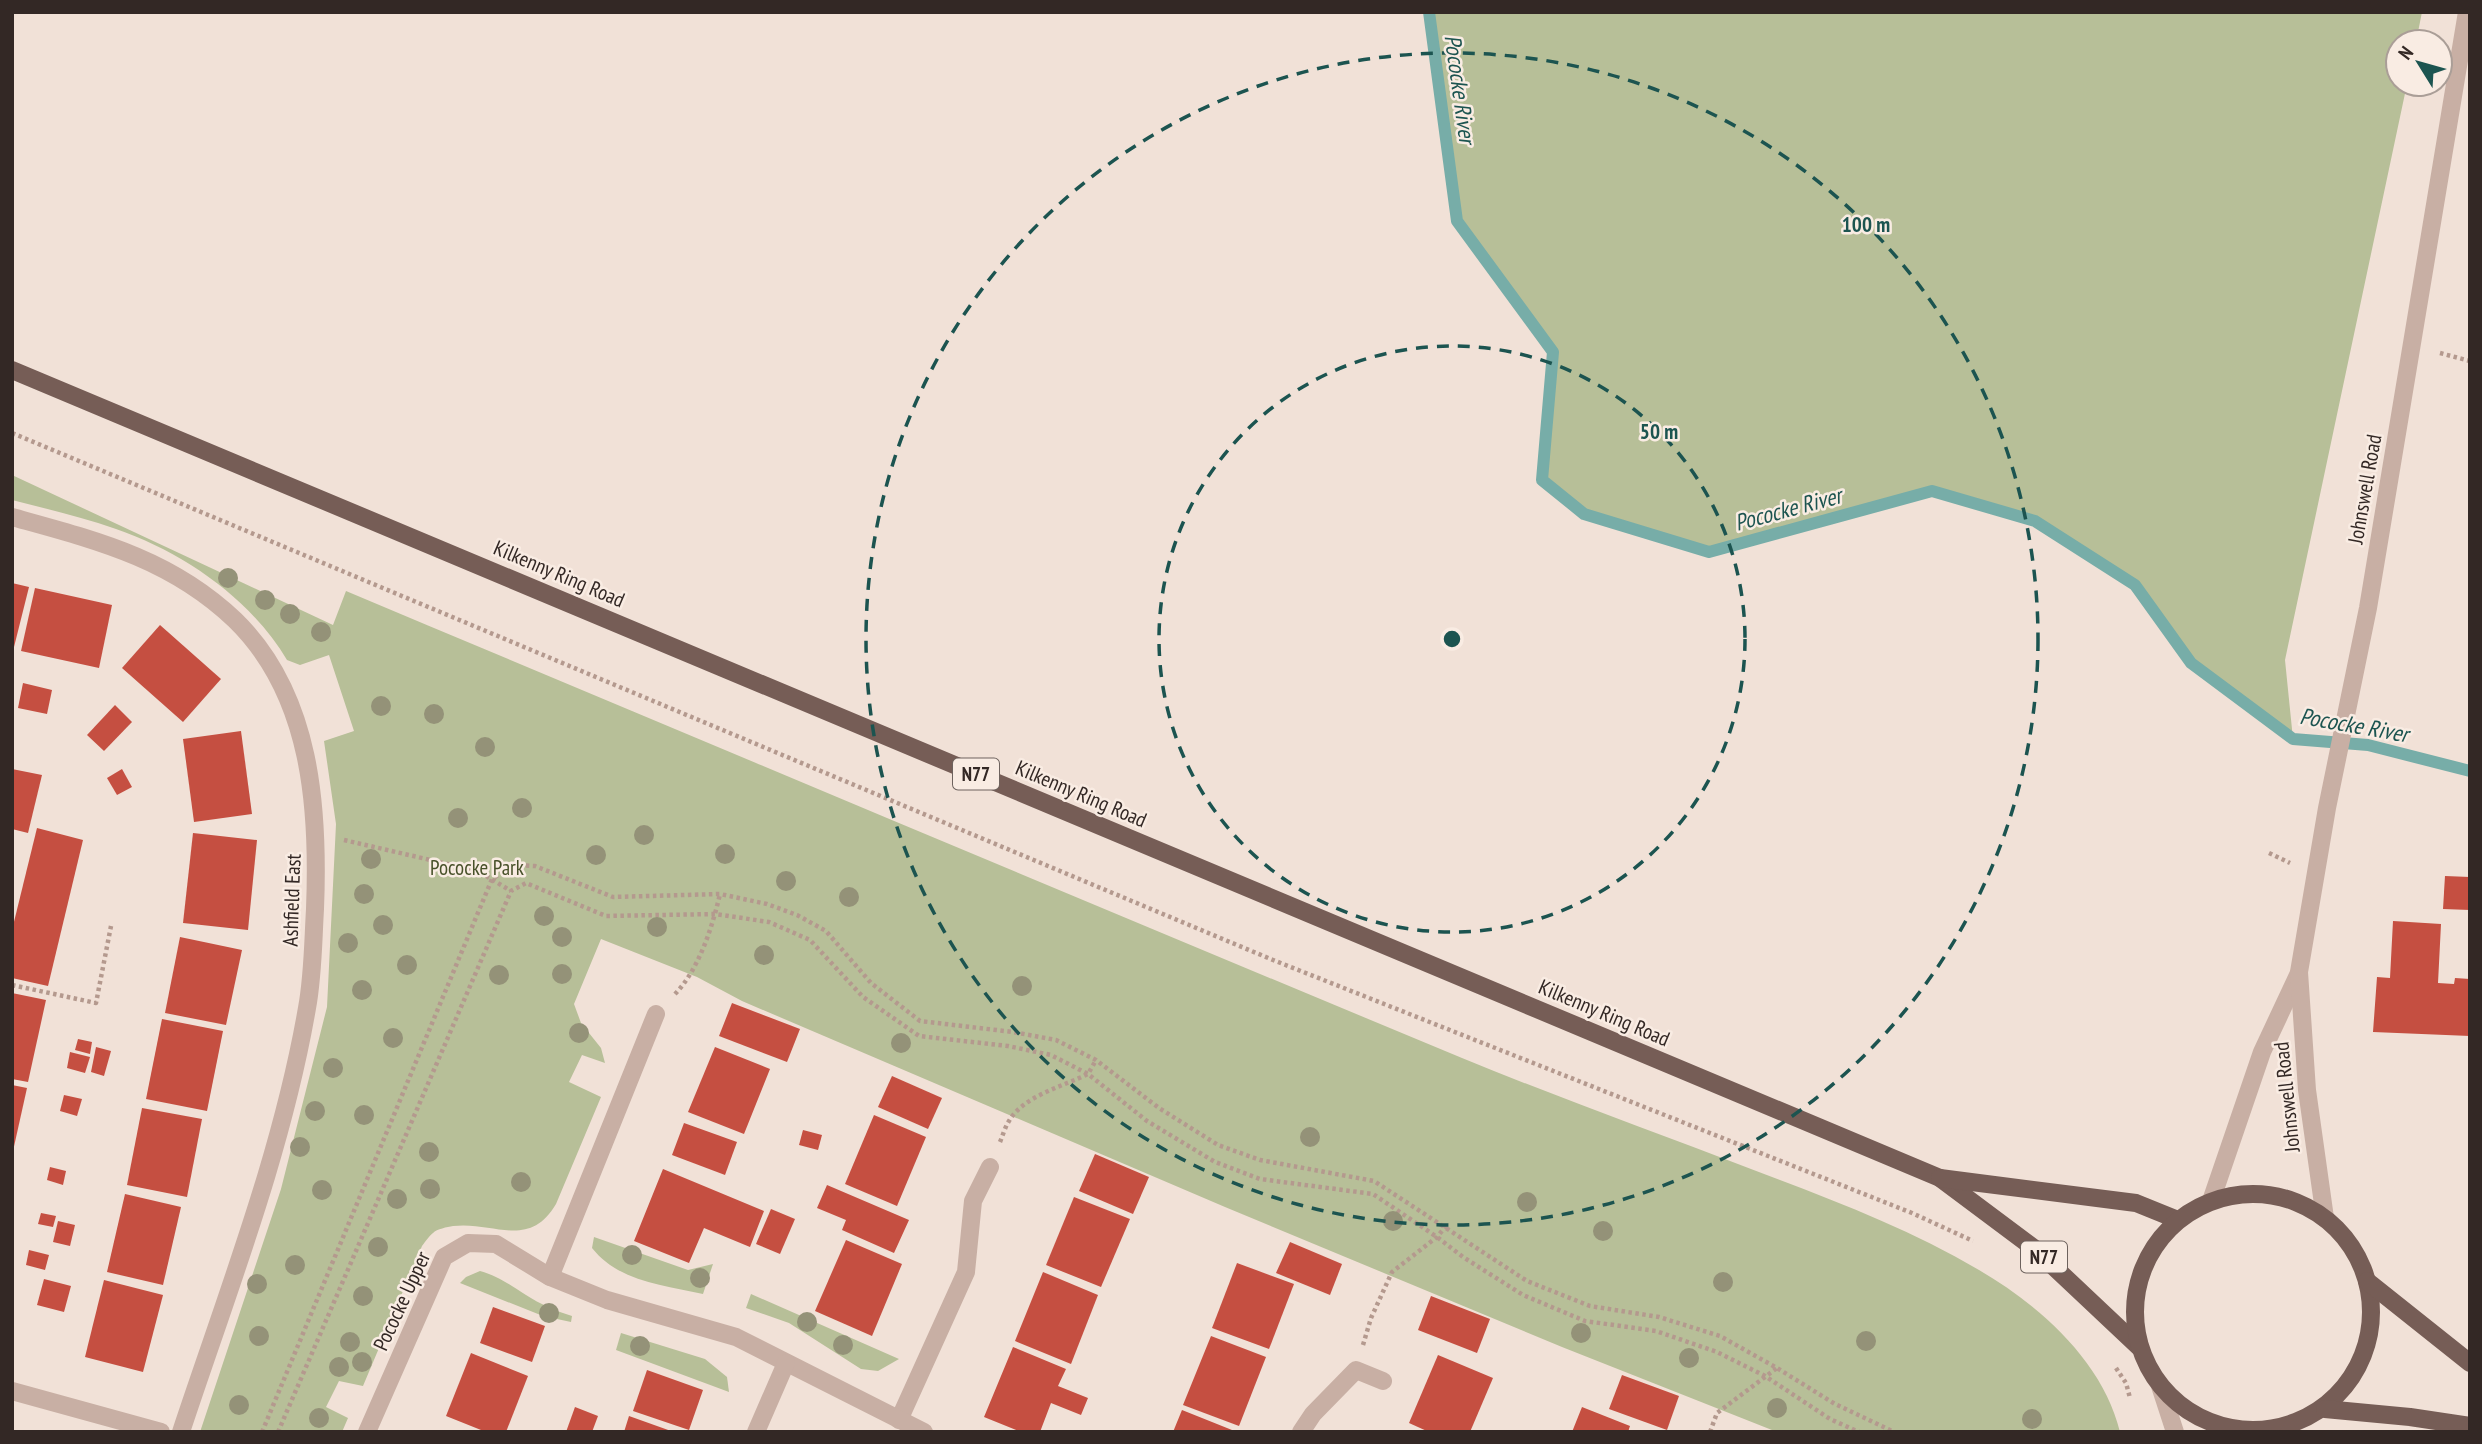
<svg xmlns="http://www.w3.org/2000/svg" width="2482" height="1444" font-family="'PT Sans Narrow',sans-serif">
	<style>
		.green { fill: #b7bf98 }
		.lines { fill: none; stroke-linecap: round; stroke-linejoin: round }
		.stream { stroke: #77ada8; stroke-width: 12 }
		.building { fill: #c54f41 }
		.path { stroke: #b4998e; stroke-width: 4.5; stroke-dasharray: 3.5 3.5; stroke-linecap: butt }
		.minor { stroke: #c8afa4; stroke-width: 18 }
		.major { stroke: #765d56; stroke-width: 18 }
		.tree { fill: #949278 }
		.ring { fill: none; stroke: #1c5450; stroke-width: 3.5; stroke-dasharray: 12 9 }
		.labels { text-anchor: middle; stroke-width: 5; stroke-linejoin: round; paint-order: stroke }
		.shield { fill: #f9ece3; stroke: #6e635e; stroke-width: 2 }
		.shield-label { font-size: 19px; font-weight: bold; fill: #332825 }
		.street-label { font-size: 21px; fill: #332825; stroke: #f9ece3 }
		.park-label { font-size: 21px; fill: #48512a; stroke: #f9ece3 }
		.water-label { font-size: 23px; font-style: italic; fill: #1c5450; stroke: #f9ece3 }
		.centre { fill: #1c5450; stroke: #f9ece3; stroke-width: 3.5 }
		.ring-label { font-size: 21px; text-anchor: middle; font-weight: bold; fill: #1c5450; stroke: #f9ece3; stroke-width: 5; stroke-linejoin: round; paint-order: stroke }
	</style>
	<rect width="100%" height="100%" fill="#f1e1d7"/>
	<g class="green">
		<path d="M1429,12H2422L2416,42H2398V84H2407L2285,660L2293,739L2191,663L2135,585L2035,521L1932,491L1709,552L1584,514L1542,480L1553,352L1457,221Z"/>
		<path d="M12,475L333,625L346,591C718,747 1089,903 1462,1058C1557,1097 1654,1132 1751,1169C1828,1198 1908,1228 1979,1270C2039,1305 2103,1361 2120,1432H1777L1562,1347L1225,1207L742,1001L697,977L601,939L574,1004L581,1023L601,1048L605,1063L582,1055L569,1082L601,1097L556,1204C529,1250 494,1221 453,1226C447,1227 437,1229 433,1233C429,1236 425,1242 422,1246L363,1386L339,1381L326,1407L348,1418L342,1432H200L281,1189L327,1007L336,824L324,741L354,731L329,655L300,665L287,660C251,599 183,552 116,529C82,517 47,509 12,500Z"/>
		<path d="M594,1237L688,1270L713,1264L703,1294C663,1285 619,1282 592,1248Z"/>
		<path d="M480,1271C498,1276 510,1285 526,1295C540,1304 556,1311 572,1316L571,1322L543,1316L460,1283L466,1277Z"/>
		<path d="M751,1294L899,1359L878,1371L861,1369L789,1323L746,1308Z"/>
		<path d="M621,1333L705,1359L727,1377L729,1392L616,1350Z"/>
	</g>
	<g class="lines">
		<path class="stream" d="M1429,12L1457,221L1553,352L1542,480L1584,514L1709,552L1932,491L2035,521L2135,585L2191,663L2293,739L2368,745L2470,771"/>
	</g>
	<g class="building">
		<path d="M12,583L29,587L13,651H12Z"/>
		<path d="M35,588L112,605L99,668L21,651Z"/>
		<path d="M160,625L221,679L183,722L122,668Z"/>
		<path d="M23,683L52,690L47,714L18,708Z"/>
		<path d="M115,705L132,722L104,751L87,735Z"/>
		<path d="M241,731L252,814L194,822L183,739Z"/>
		<path d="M12,769L42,775L28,833L12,829Z"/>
		<path d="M122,769L132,787L117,795L107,778Z"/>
		<path d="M37,828L83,840L48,986L12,978V930Z"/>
		<path d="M193,833L257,840L248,930L183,923Z"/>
		<path d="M2445,876L2470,877V910L2443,909Z"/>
		<path d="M2393,921L2441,924L2438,983L2454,984L2455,978L2470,979V1036L2373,1032L2377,977L2390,978Z"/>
		<path d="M180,937L242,950L226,1025L165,1013Z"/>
		<path d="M12,993L46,1000L28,1082L12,1079Z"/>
		<path d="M732,1003L800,1029L787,1062L719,1036Z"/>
		<path d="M162,1019L223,1031L207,1111L146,1099Z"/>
		<path d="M78,1039L92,1042L90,1054L75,1050Z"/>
		<path d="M96,1047L111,1051L104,1076L91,1072Z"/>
		<path d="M715,1047L770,1069L744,1134L688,1112Z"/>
		<path d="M70,1052L90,1057L85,1073L67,1068Z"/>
		<path d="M892,1076L942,1098L928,1129L878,1107Z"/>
		<path d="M12,1085L27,1088L13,1151H12Z"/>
		<path d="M64,1095L82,1099L77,1116L60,1111Z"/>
		<path d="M142,1108L202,1119L187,1197L127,1185Z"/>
		<path d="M874,1115L926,1137L897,1206L845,1184Z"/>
		<path d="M684,1123L737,1142L725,1175L672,1155Z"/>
		<path d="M803,1130L822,1135L818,1150L799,1145Z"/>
		<path d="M1095,1154L1149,1177L1133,1214L1079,1191Z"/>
		<path d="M50,1167L66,1171L63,1185L47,1180Z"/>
		<path d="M663,1169L764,1211L750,1247L704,1228L689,1263L634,1241Z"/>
		<path d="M827,1185L909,1220L894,1253L842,1230L846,1220L817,1208Z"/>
		<path d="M125,1194L181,1207L163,1285L107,1272Z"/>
		<path d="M1074,1197L1130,1219L1101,1287L1046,1265Z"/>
		<path d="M771,1209L795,1219L780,1254L756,1244Z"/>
		<path d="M41,1213L56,1216L53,1227L38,1224Z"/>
		<path d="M58,1221L75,1225L70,1246L53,1242Z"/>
		<path d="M846,1240L902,1264L872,1336L815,1311Z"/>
		<path d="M1290,1242L1342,1264L1330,1295L1276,1273Z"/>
		<path d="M29,1250L49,1255L45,1270L26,1265Z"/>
		<path d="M1237,1263L1294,1284L1269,1349L1212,1328Z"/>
		<path d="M1043,1272L1098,1295L1071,1364L1015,1341Z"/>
		<path d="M44,1279L71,1286L64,1312L37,1305Z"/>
		<path d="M104,1280L163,1295L143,1372L85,1357Z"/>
		<path d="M1431,1296L1490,1319L1477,1353L1418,1330Z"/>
		<path d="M493,1307L545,1326L532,1362L480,1343Z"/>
		<path d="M1211,1336L1266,1357L1239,1426L1183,1405Z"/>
		<path d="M1013,1347L1066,1369L1058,1386L1088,1398L1081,1415L1051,1403L1040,1432H1021L984,1417Z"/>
		<path d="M471,1353L528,1376L506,1432H486L446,1416Z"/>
		<path d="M1438,1355L1493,1378L1470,1432H1429L1409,1423Z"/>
		<path d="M647,1370L703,1390L689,1430L633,1411Z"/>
		<path d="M1622,1375L1679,1396L1667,1430L1609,1409Z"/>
		<path d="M575,1407L598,1416L592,1432H566Z"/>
		<path d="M1582,1407L1630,1426L1628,1432H1572Z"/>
		<path d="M1182,1410L1237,1432H1173Z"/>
		<path d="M629,1416L671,1431V1432H624Z"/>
	</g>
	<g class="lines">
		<g class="path">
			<path d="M2440,353L2470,361"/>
			<path d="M12,433L1273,960L1912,1213L1973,1241"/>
			<path d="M344,840L478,871L511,891"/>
			<path d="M2269,853L2290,863"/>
			<path d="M12,985L96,1003L111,926"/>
			<path d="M675,994C699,969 712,928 720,894"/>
			<path d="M1000,1142C1003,1135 1005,1127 1009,1121C1023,1096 1064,1086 1088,1074L1096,1060"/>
			<path d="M1363,1345L1371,1318L1392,1272L1437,1237L1446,1226"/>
			<path d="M2116,1368L2126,1383L2130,1398"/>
			<path d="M262,1432L492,879L513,865L535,866L613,897L720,894L767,904L797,915L826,931L871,983L920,1021L1013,1032L1056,1040L1096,1060L1159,1108L1218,1145L1260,1160L1374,1181L1527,1281L1590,1306L1659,1317L1720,1336L1777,1368L1835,1404L1894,1432"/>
			<path d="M278,1432L511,891L526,883L606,916L715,914L769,922L810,940L863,997L919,1036L1008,1046L1051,1055L1088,1074L1147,1121L1215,1162L1260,1179L1373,1194L1437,1237L1463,1257L1523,1295L1585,1321L1656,1331L1717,1352L1765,1376L1830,1419L1859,1432"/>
			<path d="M1710,1432L1717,1413L1777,1368"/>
		</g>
		<g class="minor">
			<path d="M12,517C95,540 170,558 235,620C312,695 319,809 315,909C313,943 313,976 307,1008C282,1153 227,1293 181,1432"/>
			<path d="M2211,1201L2262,1052L2298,975"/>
			<path d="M2325,1218L2307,1090L2299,972L2327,808L2368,608L2467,12"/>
			<path d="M550,1277L656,1014"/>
			<path d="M2160,1386L2175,1432"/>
			<path d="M12,1391L161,1432"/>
			<path d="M899,1420L966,1272L973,1201L990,1167"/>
			<path d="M367,1432L444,1257L468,1243L496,1244L550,1277L607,1300L736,1337L924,1432"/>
			<path d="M756,1432L786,1363"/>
			<path d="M1301,1432L1313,1414L1356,1370L1383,1381"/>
			<path d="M2284,1432L2285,1426"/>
		</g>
		<g class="major">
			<path d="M12,370L1940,1178L2035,1249L2139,1347"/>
			<path d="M1940,1178L2136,1203L2178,1220"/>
			<circle cx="2253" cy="1312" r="118"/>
			<path d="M2367,1281L2470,1363"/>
			<path d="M2325,1409L2410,1417L2470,1426"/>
		</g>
	</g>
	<g class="tree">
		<circle cx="228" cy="578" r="10"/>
		<circle cx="265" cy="600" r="10"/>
		<circle cx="290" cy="614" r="10"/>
		<circle cx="321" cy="632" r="10"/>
		<circle cx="381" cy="706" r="10"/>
		<circle cx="434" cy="714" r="10"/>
		<circle cx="485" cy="747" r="10"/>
		<circle cx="522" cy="808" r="10"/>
		<circle cx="458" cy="818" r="10"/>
		<circle cx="644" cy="835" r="10"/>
		<circle cx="725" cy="854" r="10"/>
		<circle cx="596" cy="855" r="10"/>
		<circle cx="371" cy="859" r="10"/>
		<circle cx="786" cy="881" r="10"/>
		<circle cx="364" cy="894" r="10"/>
		<circle cx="849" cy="897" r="10"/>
		<circle cx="544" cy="916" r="10"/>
		<circle cx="383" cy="925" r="10"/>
		<circle cx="657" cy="927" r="10"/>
		<circle cx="562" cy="937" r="10"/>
		<circle cx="348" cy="943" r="10"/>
		<circle cx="764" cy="955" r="10"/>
		<circle cx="407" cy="965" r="10"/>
		<circle cx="562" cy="974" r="10"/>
		<circle cx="499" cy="975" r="10"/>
		<circle cx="1022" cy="986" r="10"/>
		<circle cx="362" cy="990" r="10"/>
		<circle cx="579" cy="1033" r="10"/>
		<circle cx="393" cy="1038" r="10"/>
		<circle cx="901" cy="1043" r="10"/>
		<circle cx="333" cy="1068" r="10"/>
		<circle cx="315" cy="1111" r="10"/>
		<circle cx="364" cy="1115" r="10"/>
		<circle cx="1310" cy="1137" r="10"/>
		<circle cx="300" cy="1147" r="10"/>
		<circle cx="429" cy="1152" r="10"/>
		<circle cx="521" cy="1182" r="10"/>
		<circle cx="430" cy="1189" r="10"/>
		<circle cx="322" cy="1190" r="10"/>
		<circle cx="397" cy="1199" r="10"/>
		<circle cx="1527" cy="1202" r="10"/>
		<circle cx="1393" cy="1221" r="10"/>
		<circle cx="1603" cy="1231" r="10"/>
		<circle cx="378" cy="1247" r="10"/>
		<circle cx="632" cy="1255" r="10"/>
		<circle cx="295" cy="1265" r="10"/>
		<circle cx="700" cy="1278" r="10"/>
		<circle cx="1723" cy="1282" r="10"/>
		<circle cx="257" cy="1284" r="10"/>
		<circle cx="363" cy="1296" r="10"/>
		<circle cx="549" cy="1313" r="10"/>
		<circle cx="807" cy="1322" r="10"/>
		<circle cx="1581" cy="1333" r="10"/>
		<circle cx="259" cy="1336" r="10"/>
		<circle cx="1866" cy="1341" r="10"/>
		<circle cx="350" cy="1342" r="10"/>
		<circle cx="843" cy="1345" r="10"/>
		<circle cx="640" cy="1346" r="10"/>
		<circle cx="1689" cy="1358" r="10"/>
		<circle cx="362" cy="1362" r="10"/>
		<circle cx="339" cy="1367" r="10"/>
		<circle cx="239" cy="1405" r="10"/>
		<circle cx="1777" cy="1408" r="10"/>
		<circle cx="319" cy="1418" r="10"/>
		<circle cx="2032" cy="1419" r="10"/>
	</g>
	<g class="ring">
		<circle cx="1452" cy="639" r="293"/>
		<circle cx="1452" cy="639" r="586"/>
	</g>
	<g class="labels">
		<g class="shield">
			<rect x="953" y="758.5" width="46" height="31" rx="5"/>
			<rect x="2021" y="1241.5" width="46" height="31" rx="5"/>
		</g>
		<g class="shield-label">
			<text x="976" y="781">N77</text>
			<text x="2044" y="1264">N77</text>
		</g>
		<g class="street-label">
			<text transform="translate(2365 489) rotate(-80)" y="7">Johnswell Road</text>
			<text transform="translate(559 574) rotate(23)" y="7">Kilkenny Ring Road</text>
			<text transform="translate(1081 794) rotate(23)" y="7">Kilkenny Ring Road</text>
			<text transform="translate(292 900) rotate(-88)" y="7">Ashfield East</text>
			<text transform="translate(1604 1013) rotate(23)" y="7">Kilkenny Ring Road</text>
			<text transform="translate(2287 1097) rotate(-96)" y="7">Johnswell Road</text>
			<text transform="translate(402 1301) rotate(-65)" y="7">Pococke Upper</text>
		</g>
		<g class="park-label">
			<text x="477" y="875">Pococke Park</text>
		</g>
		<g class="water-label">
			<text transform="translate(1460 89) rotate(82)" y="8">Pococke River</text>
			<text transform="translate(1788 509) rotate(-15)" y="8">Pococke River</text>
			<text transform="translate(2354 725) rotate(10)" y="8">Pococke River</text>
		</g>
	</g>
	<circle cx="1452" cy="639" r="10" class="centre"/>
	<g class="ring-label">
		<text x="1866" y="232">100 m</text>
		<text x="1659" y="439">50 m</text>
	</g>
	<rect width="2482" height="1444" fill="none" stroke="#332825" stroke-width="28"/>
	<g transform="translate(2419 63) rotate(307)"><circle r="33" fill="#f9ece3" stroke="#aa9e97" stroke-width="2"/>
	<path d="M0-5L12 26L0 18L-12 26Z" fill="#1c5450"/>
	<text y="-10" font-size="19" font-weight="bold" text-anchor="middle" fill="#332825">N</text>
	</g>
</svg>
